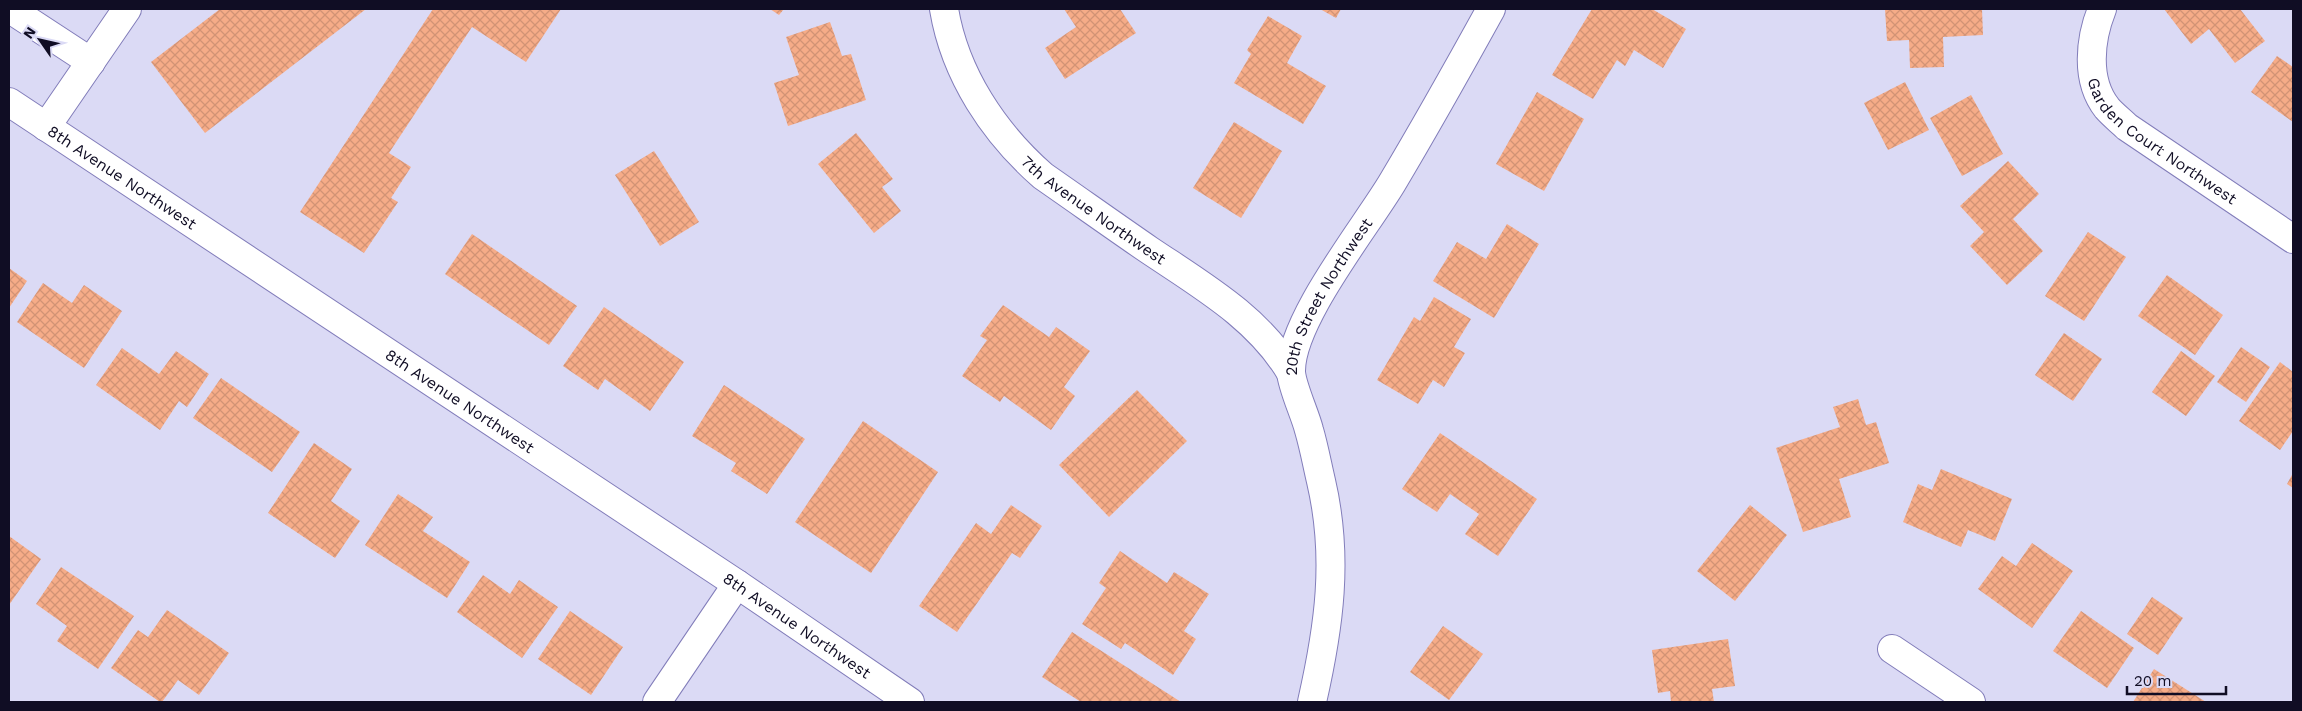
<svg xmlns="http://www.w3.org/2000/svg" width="2302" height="711" font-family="'Work Sans',sans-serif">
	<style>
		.building { fill: url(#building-cross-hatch) }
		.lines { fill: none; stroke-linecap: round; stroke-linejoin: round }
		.minor-casing { stroke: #827dba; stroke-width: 30 }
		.minor { stroke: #fff; stroke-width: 28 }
		.labels { text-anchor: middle; stroke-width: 4.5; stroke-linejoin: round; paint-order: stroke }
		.street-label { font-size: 16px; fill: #100d24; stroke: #dbdaf5 }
	</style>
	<defs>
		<pattern id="building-cross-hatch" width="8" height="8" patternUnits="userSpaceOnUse" patternTransform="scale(1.25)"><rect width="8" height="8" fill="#f6ac88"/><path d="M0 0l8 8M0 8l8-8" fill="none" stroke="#d29375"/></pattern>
	</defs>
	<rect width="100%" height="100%" fill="#dbdaf5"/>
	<g class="building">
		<path d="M220,9H366L205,133L151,62Z"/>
		<path d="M433,9H561L526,62L472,27L389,153L411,167L391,198L398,202L364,253L300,212Z"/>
		<path d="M770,9H784L779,15Z"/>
		<path d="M1064,9H1120L1136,33L1065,79L1045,48L1076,27Z"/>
		<path d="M1320,9H1341L1336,18Z"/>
		<path d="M1592,9H1652L1686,29L1663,68L1634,50L1625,66L1617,60L1593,99L1552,75Z"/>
		<path d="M1885,9H1982L1983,35L1943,37L1944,67L1910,68L1909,40L1887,41Z"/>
		<path d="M2164,9H2240L2265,41L2235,63L2209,29L2191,44Z"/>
		<path d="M1268,16L1302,36L1287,63L1326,86L1303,124L1234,83L1251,54L1247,50Z"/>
		<path d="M830,22L842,56L851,54L866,100L788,126L774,83L799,75L786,37Z"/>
		<path d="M2277,56L2293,67V122L2251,92Z"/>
		<path d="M1905,82L1929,130L1888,150L1864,103Z"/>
		<path d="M1537,92L1584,119L1544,191L1496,164Z"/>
		<path d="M1971,95L2003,154L1962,176L1930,118Z"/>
		<path d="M1234,122L1282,151L1241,218L1193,188Z"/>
		<path d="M856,133L893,179L882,187L901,211L874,233L818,164Z"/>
		<path d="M654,151L699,222L660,246L615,175Z"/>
		<path d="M2008,161L2039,194L2013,219L2043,251L2007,285L1970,246L1984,232L1960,206Z"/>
		<path d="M1507,224L1539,244L1494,318L1433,281L1457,242L1486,259Z"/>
		<path d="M2088,232L2126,257L2084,321L2045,296Z"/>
		<path d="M472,234L577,306L549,345L445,274Z"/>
		<path d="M9,268L27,281L9,308Z"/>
		<path d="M2167,275L2223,315L2195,355L2138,316Z"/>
		<path d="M43,283L72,303L84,285L122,311L84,368L17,322Z"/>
		<path d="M1434,297L1471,319L1454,347L1465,353L1444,387L1433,380L1418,404L1377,380L1414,317L1420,321Z"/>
		<path d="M1003,305L1049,337L1056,327L1090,351L1064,387L1075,396L1051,430L1004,396L1000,402L962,376L987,340L980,336Z"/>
		<path d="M604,307L684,362L650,411L605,379L598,390L563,366Z"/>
		<path d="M2064,333L2102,359L2073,401L2035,375Z"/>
		<path d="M2241,347L2270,367L2246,402L2217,382Z"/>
		<path d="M122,348L159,374L176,351L209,374L187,407L179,401L160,430L96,385Z"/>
		<path d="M2181,351L2215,376L2186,416L2152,392Z"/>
		<path d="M2280,362L2293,372V431L2280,450L2239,421Z"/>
		<path d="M221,378L300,432L272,472L193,418Z"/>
		<path d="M724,385L805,439L767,494L731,471L736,463L692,436Z"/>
		<path d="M1137,390L1187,441L1109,517L1059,465Z"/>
		<path d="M1858,399L1866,425L1876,422L1889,463L1839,479L1851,517L1803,532L1776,448L1840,427L1833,407Z"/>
		<path d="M863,421L938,472L871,573L795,522Z"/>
		<path d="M1440,433L1537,499L1498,556L1465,534L1479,514L1450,494L1437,512L1402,489Z"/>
		<path d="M314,443L352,469L331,501L360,521L335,558L268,513Z"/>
		<path d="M1941,469L2012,499L1995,541L1968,530L1961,547L1903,522L1918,484L1932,490Z"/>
		<path d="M2293,473V488L2287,484Z"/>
		<path d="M398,494L433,517L423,531L470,562L447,598L365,545Z"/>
		<path d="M1011,505L1042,526L1020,558L1012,553L957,632L919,606L976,523L991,534Z"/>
		<path d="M1750,505L1787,535L1735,601L1697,571Z"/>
		<path d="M9,536L41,559L9,605Z"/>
		<path d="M2032,543L2073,571L2032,628L1978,589L2002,556L2016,566Z"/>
		<path d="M1120,551L1167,583L1174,572L1209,594L1184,631L1196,639L1173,675L1125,643L1121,649L1082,624L1106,588L1099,583Z"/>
		<path d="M61,567L134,616L98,669L57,641L67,626L36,604Z"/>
		<path d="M483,575L510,594L519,580L558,607L522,658L457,612Z"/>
		<path d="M2152,597L2183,618L2158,655L2127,634Z"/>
		<path d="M167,610L229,653L199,695L178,680L162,702H160L111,668L138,630L148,637Z"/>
		<path d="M570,611L623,647L591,695L538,659Z"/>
		<path d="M2081,611L2134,648L2107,688L2053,651Z"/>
		<path d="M1443,626L1483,654L1449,700L1410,672Z"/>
		<path d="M1072,632L1181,702H1081L1042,677Z"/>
		<path d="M1728,639L1735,686L1712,689L1714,702H1671L1670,691L1658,693L1652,650Z"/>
		<path d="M2154,669L2206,702H2133Z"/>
	</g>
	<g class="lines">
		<defs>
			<g id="minor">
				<path d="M10,9L91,62"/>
				<path id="s1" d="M944,9C955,75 994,133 1043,176C1079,201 1114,226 1149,250C1201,285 1259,318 1291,373"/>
				<path id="s2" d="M2102,9C2090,39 2085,80 2107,108C2113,115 2121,121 2127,127L2293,239"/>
				<path id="s3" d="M9,102L737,584L910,702"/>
				<path d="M46,127L127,9"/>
				<path d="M1892,649L1971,702"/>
				<path d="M657,702L737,584"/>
				<path id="s4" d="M1312,702C1329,627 1339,558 1321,481C1317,464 1314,447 1309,430C1305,414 1292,387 1291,372C1290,321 1365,228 1392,183C1426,126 1459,67 1491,9"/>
			</g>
		</defs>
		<use href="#minor" class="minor-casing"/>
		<use href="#minor" class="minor"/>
	</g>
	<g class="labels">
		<g class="street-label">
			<text dy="6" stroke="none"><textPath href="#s2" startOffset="166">Garden Court Northwest</textPath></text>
			<text dy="6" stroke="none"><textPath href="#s3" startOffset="136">8th Avenue Northwest</textPath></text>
			<text dy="6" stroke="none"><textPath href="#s1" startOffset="259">7th Avenue Northwest</textPath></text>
			<text dy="6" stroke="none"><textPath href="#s4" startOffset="421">20th Street Northwest</textPath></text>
			<text dy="6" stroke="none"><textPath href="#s3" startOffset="541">8th Avenue Northwest</textPath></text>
			<text dy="6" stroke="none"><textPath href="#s3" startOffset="946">8th Avenue Northwest</textPath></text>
		</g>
	</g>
	<rect width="2302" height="711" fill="none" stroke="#100d24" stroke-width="20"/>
	<g transform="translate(40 40) rotate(304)" stroke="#dbdaf5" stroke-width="4" paint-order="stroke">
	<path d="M0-4L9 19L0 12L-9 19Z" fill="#100d24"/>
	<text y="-8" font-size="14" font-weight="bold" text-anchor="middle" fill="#100d24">N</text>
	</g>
	<path d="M2127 686v8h99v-8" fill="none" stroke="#100d24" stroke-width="2.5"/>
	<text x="2134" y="686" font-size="15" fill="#100d24" stroke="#dbdaf5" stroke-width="4" paint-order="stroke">20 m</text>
</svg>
